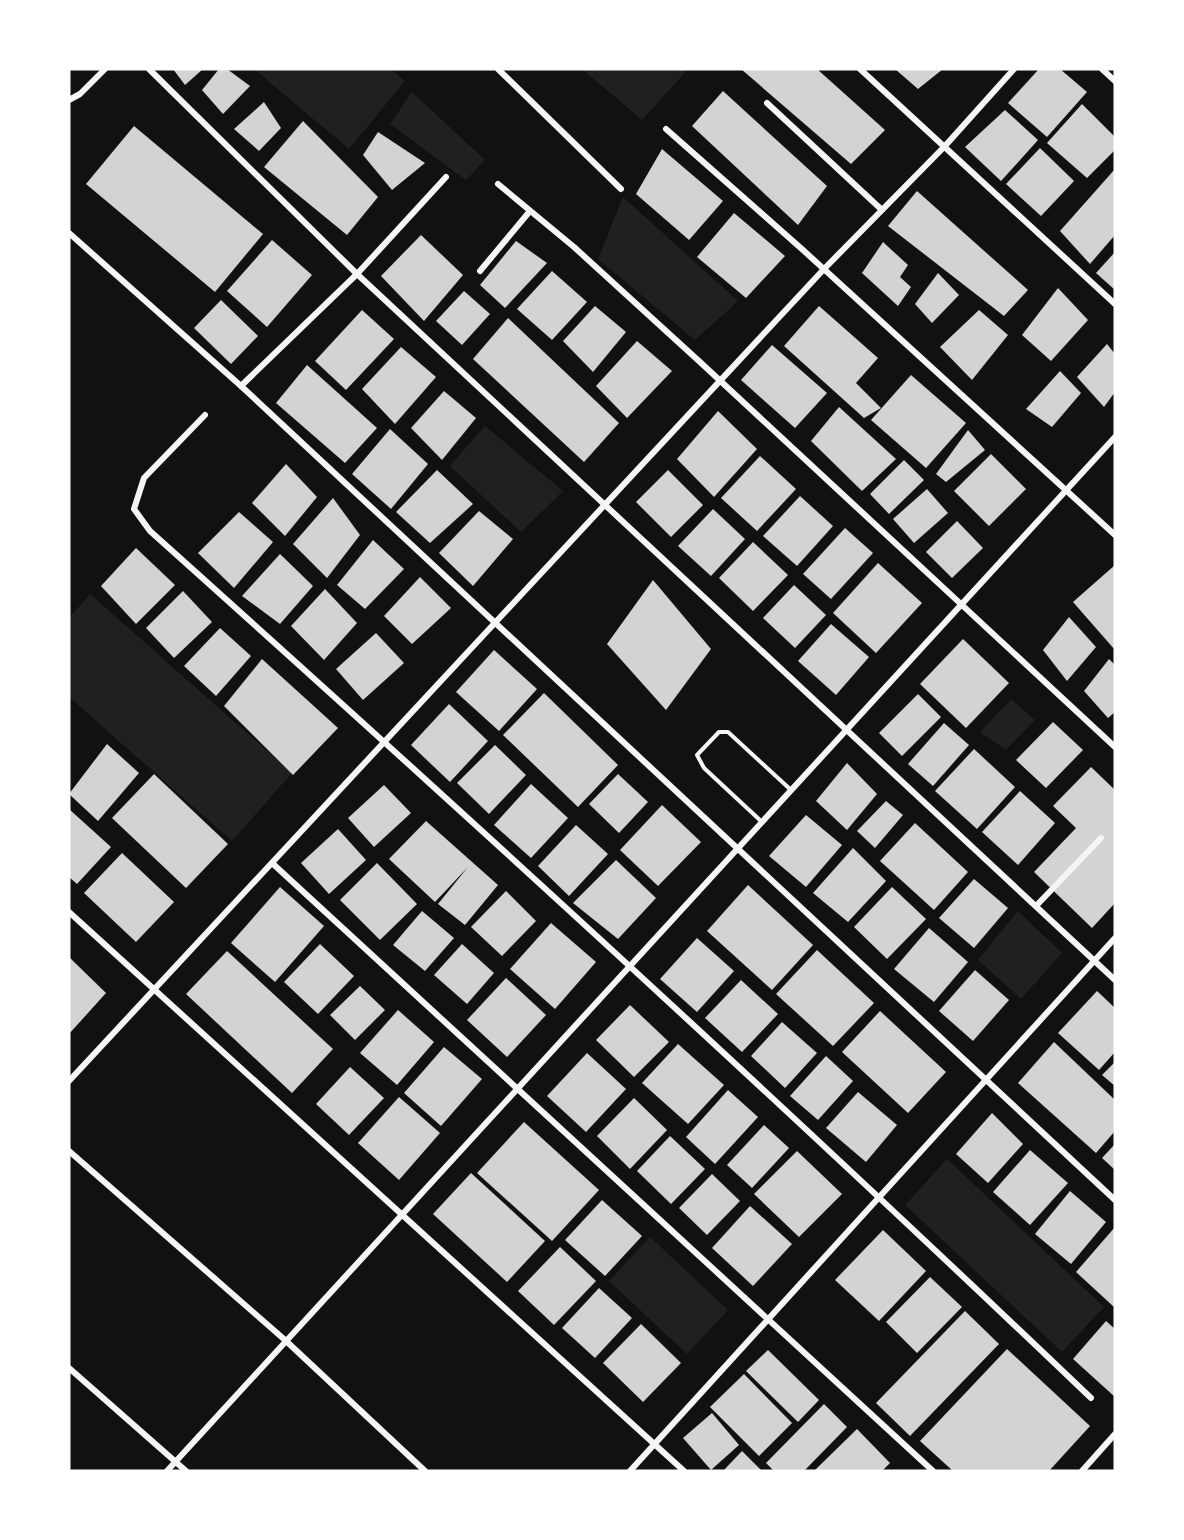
<svg xmlns="http://www.w3.org/2000/svg" width="1184" height="1540" font-family="'PT Sans',sans-serif">
	<style>
		.green { fill: #202020 }
		.building { fill: #d3d3d3 }
		.lines { fill: none; stroke-linecap: round; stroke-linejoin: round }
		.service { stroke: #f5f5f5; stroke-width: 4 }
		.minor { stroke: #f5f5f5; stroke-width: 6 }
	</style>
	<rect width="100%" height="100%" fill="#111"/>
	<g class="green">
		<path d="M254,69H391L405,81L349,149Z"/>
		<path d="M582,69H688L642,120Z"/>
		<path d="M412,92L485,160L466,180L390,124Z"/>
		<path d="M623,197L738,301L695,340L598,259Z"/>
		<path d="M485,426L563,491L521,532L450,466Z"/>
		<path d="M90,594L292,773L232,841L69,697V618Z"/>
		<path d="M1011,699L1035,720L1006,750L980,732Z"/>
		<path d="M1018,911L1062,953L1021,999L978,960Z"/>
		<path d="M947,1159L1104,1307L1062,1352L905,1205Z"/>
		<path d="M650,1237L728,1310L687,1354L609,1281Z"/>
	</g>
	<g class="building">
		<path d="M173,69H203L185,85Z"/>
		<path d="M219,69H227L250,86L223,114L202,90Z"/>
		<path d="M741,69H817L885,130L851,164Z"/>
		<path d="M895,69H943L918,89Z"/>
		<path d="M1039,69H1060L1087,92L1047,137L1008,103Z"/>
		<path d="M723,91L827,186L798,225L692,126Z"/>
		<path d="M264,102L281,128L259,151L234,129Z"/>
		<path d="M1082,104L1115,137V150L1087,178L1047,143Z"/>
		<path d="M1005,110L1038,140L1001,181L965,147Z"/>
		<path d="M303,121L378,197L347,235L264,167Z"/>
		<path d="M134,126L263,234L215,292L86,184Z"/>
		<path d="M378,132L425,163L392,190L363,155Z"/>
		<path d="M1040,148L1074,181L1041,216L1006,184Z"/>
		<path d="M662,149L723,201L689,240L636,194Z"/>
		<path d="M1115,169V235L1090,264L1060,231Z"/>
		<path d="M917,191L1028,290L1004,316L888,226Z"/>
		<path d="M734,213L785,256L746,298L697,257Z"/>
		<path d="M421,235L463,275L424,321L381,276Z"/>
		<path d="M272,240L312,275L267,327L227,291Z"/>
		<path d="M516,241L547,263L505,308L480,285Z"/>
		<path d="M883,242L908,265L900,277L911,287L898,306L862,273Z"/>
		<path d="M1115,252V290L1096,273Z"/>
		<path d="M552,271L587,302L552,340L517,309Z"/>
		<path d="M938,273L959,295L932,323L915,304Z"/>
		<path d="M1058,288L1088,320L1051,361L1022,335Z"/>
		<path d="M464,291L490,314L462,345L436,321Z"/>
		<path d="M221,300L258,336L231,364L194,328Z"/>
		<path d="M595,306L626,332L593,372L563,341Z"/>
		<path d="M819,306L878,358L856,383L881,408L864,418L784,346Z"/>
		<path d="M362,310L394,339L346,390L315,361Z"/>
		<path d="M979,310L1008,335L972,380L940,347Z"/>
		<path d="M508,318L619,423L584,462L473,359Z"/>
		<path d="M637,341L672,371L627,418L596,386Z"/>
		<path d="M1107,344L1115,354V392L1104,407L1077,377Z"/>
		<path d="M772,345L827,393L795,428L741,380Z"/>
		<path d="M401,347L436,377L395,424L362,389Z"/>
		<path d="M307,365L377,428L345,463L276,403Z"/>
		<path d="M1060,371L1081,393L1052,427L1026,409Z"/>
		<path d="M911,375L966,423L926,468L871,420Z"/>
		<path d="M444,391L476,418L442,460L411,428Z"/>
		<path d="M839,407L896,459L862,491L811,441Z"/>
		<path d="M718,411L757,449L714,497L677,459Z"/>
		<path d="M390,429L428,464L391,509L352,474Z"/>
		<path d="M968,430L985,450L946,482L936,474Z"/>
		<path d="M991,454L1026,489L989,526L954,491Z"/>
		<path d="M760,456L796,489L757,531L721,498Z"/>
		<path d="M904,460L924,480L889,514L870,494Z"/>
		<path d="M286,464L317,497L285,536L252,503Z"/>
		<path d="M437,470L473,504L430,543L396,512Z"/>
		<path d="M668,470L703,505L671,537L636,502Z"/>
		<path d="M927,489L948,513L914,543L893,519Z"/>
		<path d="M800,496L833,526L797,566L763,536Z"/>
		<path d="M333,498L360,535L327,578L293,544Z"/>
		<path d="M713,509L745,539L711,576L678,546Z"/>
		<path d="M479,511L513,539L473,586L439,553Z"/>
		<path d="M239,512L273,542L234,588L198,553Z"/>
		<path d="M957,521L983,548L952,578L926,552Z"/>
		<path d="M845,528L873,553L831,599L803,574Z"/>
		<path d="M373,540L404,569L365,609L337,585Z"/>
		<path d="M753,542L788,575L753,611L719,578Z"/>
		<path d="M136,548L175,585L136,624L101,586Z"/>
		<path d="M280,554L313,586L280,624L242,596Z"/>
		<path d="M878,563L922,603L876,653L833,613Z"/>
		<path d="M1115,565V650L1073,602Z"/>
		<path d="M420,577L451,608L412,644L384,616Z"/>
		<path d="M653,580L711,649L666,710L607,644Z"/>
		<path d="M794,585L826,615L795,648L763,618Z"/>
		<path d="M325,589L357,623L324,660L291,626Z"/>
		<path d="M183,591L212,622L174,658L146,628Z"/>
		<path d="M1069,617L1096,647L1067,681L1043,650Z"/>
		<path d="M831,624L869,657L836,695L798,661Z"/>
		<path d="M220,628L251,656L216,696L184,666Z"/>
		<path d="M376,633L404,663L363,700L336,669Z"/>
		<path d="M963,639L1009,683L966,728L920,684Z"/>
		<path d="M494,650L537,689L499,731L456,692Z"/>
		<path d="M262,659L338,728L293,775L224,706Z"/>
		<path d="M1109,659L1115,665V712L1108,718L1084,691Z"/>
		<path d="M544,693L618,765L578,807L503,735Z"/>
		<path d="M918,694L941,717L902,756L879,733Z"/>
		<path d="M449,704L488,741L450,782L411,745Z"/>
		<path d="M1053,722L1083,750L1046,788L1016,760Z"/>
		<path d="M944,723L969,745L933,786L908,764Z"/>
		<path d="M107,744L139,773L98,821L69,794Z"/>
		<path d="M495,745L526,775L489,814L457,783Z"/>
		<path d="M974,749L1015,787L977,829L935,791Z"/>
		<path d="M847,763L877,794L847,830L816,801Z"/>
		<path d="M1091,767L1115,790V903L1092,928L1034,872L1076,828L1053,806Z"/>
		<path d="M154,774L228,844L186,888L112,818Z"/>
		<path d="M618,774L648,802L619,833L589,804Z"/>
		<path d="M531,784L568,818L531,858L494,825Z"/>
		<path d="M384,785L411,813L374,847L348,818Z"/>
		<path d="M1020,791L1055,823L1018,865L982,832Z"/>
		<path d="M886,801L903,815L875,848L857,831Z"/>
		<path d="M662,805L701,842L658,886L620,850Z"/>
		<path d="M69,809L111,847L77,884L69,877Z"/>
		<path d="M806,815L842,845L806,887L769,856Z"/>
		<path d="M426,821L498,885L465,925L438,904L468,867L435,902L389,859Z"/>
		<path d="M915,823L968,872L934,910L880,861Z"/>
		<path d="M576,825L608,854L569,896L538,866Z"/>
		<path d="M338,829L366,860L329,894L301,863Z"/>
		<path d="M853,848L886,881L848,922L813,893Z"/>
		<path d="M122,853L174,902L136,942L84,893Z"/>
		<path d="M616,860L656,898L618,939L573,903Z"/>
		<path d="M377,863L417,904L380,940L340,900Z"/>
		<path d="M974,879L1008,908L974,948L939,918Z"/>
		<path d="M748,885L813,945L772,990L707,931Z"/>
		<path d="M280,887L324,926L275,982L231,943Z"/>
		<path d="M892,887L926,919L887,959L854,927Z"/>
		<path d="M506,891L536,921L502,956L471,927Z"/>
		<path d="M422,911L454,938L425,971L393,945Z"/>
		<path d="M551,923L596,962L555,1009L510,969Z"/>
		<path d="M929,928L968,962L934,1002L894,969Z"/>
		<path d="M697,938L734,971L697,1012L660,979Z"/>
		<path d="M320,944L354,976L318,1014L284,982Z"/>
		<path d="M462,944L494,973L467,1004L434,975Z"/>
		<path d="M817,950L874,1003L833,1046L776,994Z"/>
		<path d="M227,951L333,1049L292,1093L186,994Z"/>
		<path d="M69,957L106,993L69,1034Z"/>
		<path d="M975,970L1009,1000L973,1041L939,1011Z"/>
		<path d="M506,978L546,1015L507,1057L467,1020Z"/>
		<path d="M741,980L778,1014L742,1052L705,1018Z"/>
		<path d="M360,986L385,1010L355,1040L330,1015Z"/>
		<path d="M1097,991L1115,1008V1052L1099,1070L1058,1033Z"/>
		<path d="M630,1005L669,1042L634,1077L596,1040Z"/>
		<path d="M398,1010L434,1042L397,1085L360,1053Z"/>
		<path d="M880,1011L946,1072L908,1113L842,1052Z"/>
		<path d="M782,1022L817,1053L785,1088L751,1056Z"/>
		<path d="M1054,1042L1115,1100V1131L1096,1153L1018,1083Z"/>
		<path d="M678,1044L724,1085L688,1124L642,1083Z"/>
		<path d="M444,1047L482,1079L441,1126L404,1093Z"/>
		<path d="M587,1053L626,1089L586,1132L547,1096Z"/>
		<path d="M826,1056L853,1081L818,1120L790,1096Z"/>
		<path d="M1115,1062V1086L1102,1075Z"/>
		<path d="M350,1067L384,1098L349,1135L316,1104Z"/>
		<path d="M728,1090L758,1117L715,1164L686,1137Z"/>
		<path d="M858,1092L897,1125L866,1162L826,1128Z"/>
		<path d="M399,1097L440,1133L399,1180L358,1143Z"/>
		<path d="M634,1098L667,1130L630,1169L597,1136Z"/>
		<path d="M992,1113L1023,1144L988,1183L956,1154Z"/>
		<path d="M524,1122L599,1190L552,1241L477,1173Z"/>
		<path d="M764,1125L789,1148L752,1188L727,1165Z"/>
		<path d="M670,1136L705,1169L671,1204L637,1171Z"/>
		<path d="M1115,1144V1170L1102,1158Z"/>
		<path d="M1030,1150L1068,1183L1030,1225L993,1192Z"/>
		<path d="M797,1151L842,1194L799,1237L754,1194Z"/>
		<path d="M471,1173L545,1241L507,1282L433,1214Z"/>
		<path d="M712,1174L740,1201L707,1235L679,1208Z"/>
		<path d="M1070,1191L1106,1222L1071,1264L1035,1234Z"/>
		<path d="M602,1200L642,1236L605,1276L565,1240Z"/>
		<path d="M750,1206L792,1244L753,1286L712,1248Z"/>
		<path d="M1115,1227V1306L1114,1307L1076,1272Z"/>
		<path d="M883,1230L926,1271L879,1321L835,1280Z"/>
		<path d="M560,1247L596,1281L554,1325L518,1291Z"/>
		<path d="M930,1277L962,1307L917,1353L886,1322Z"/>
		<path d="M599,1288L632,1318L595,1358L562,1328Z"/>
		<path d="M965,1311L999,1344L910,1436L876,1403Z"/>
		<path d="M1106,1321L1115,1329V1397L1073,1359Z"/>
		<path d="M641,1324L681,1363L643,1402L603,1363Z"/>
		<path d="M1007,1349L1090,1426L1049,1471H953L920,1441Z"/>
		<path d="M768,1350L819,1400L798,1422L746,1371Z"/>
		<path d="M744,1374L792,1423L759,1456L710,1407Z"/>
		<path d="M824,1404L847,1427L804,1471H774L766,1463Z"/>
		<path d="M712,1413L739,1445L711,1470L683,1438Z"/>
		<path d="M857,1429L890,1463L882,1471H814Z"/>
		<path d="M742,1451L762,1471H723Z"/>
	</g>
	<g class="lines">
		<path class="service" d="M762,822L704,768L697,755L719,732H728L791,790"/>
		<g class="minor">
			<path d="M149,69L357,274L1115,980"/>
			<path d="M498,69L621,189"/>
			<path d="M860,69L1115,304"/>
			<path d="M1102,69L1115,81"/>
			<path d="M69,100L80,94L105,69"/>
			<path d="M767,103L882,210"/>
			<path d="M666,129L803,250L1115,535"/>
			<path d="M498,184L574,247L700,362L1115,747"/>
			<path d="M69,233L241,386L1115,1200"/>
			<path d="M480,271L530,211"/>
			<path d="M241,386L357,274L446,177"/>
			<path d="M205,415L144,478L134,509L150,531C468,816 783,1104 1091,1398"/>
			<path d="M272,863L933,1471"/>
			<path d="M1036,906L1101,838"/>
			<path d="M69,912L684,1471"/>
			<path d="M69,1081L824,269L945,146L1014,69"/>
			<path d="M69,1151L285,1340L425,1471"/>
			<path d="M69,1368L186,1471"/>
			<path d="M167,1471L1115,437"/>
			<path d="M630,1471L1115,938"/>
			<path d="M1082,1471L1115,1434"/>
		</g>
	</g>
	<rect width="1184" height="1540" fill="none" stroke="#ffffff" stroke-width="141"/>
</svg>
